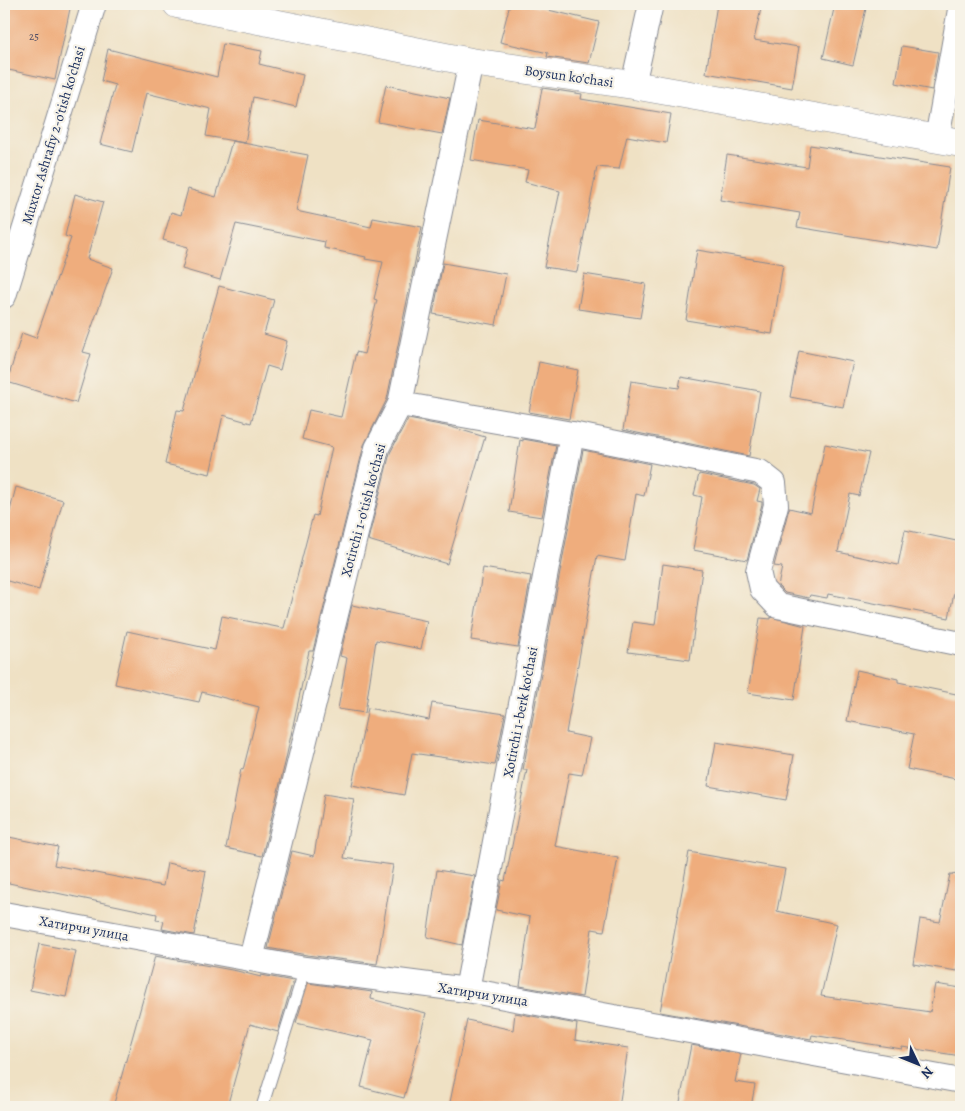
<svg xmlns="http://www.w3.org/2000/svg" width="965" height="1111" font-family="Alegreya,serif">
	<style>
		.building { fill: #efad7d }
		.lines { fill: none; stroke-linecap: round; stroke-linejoin: round }
		.lane-casing { stroke: #858891; stroke-width: 13 }
		.street-casing { stroke: #858891; stroke-width: 26 }
		.secondary-casing { stroke: #858891; stroke-width: 29 }
		.lane { stroke: #fff; stroke-width: 11 }
		.street { stroke: #fff; stroke-width: 24 }
		.secondary { stroke: #fff; stroke-width: 28 }
		.labels { text-anchor: middle; stroke-width: 4.5; stroke-linejoin: round; paint-order: stroke }
		.number-label { font-size: 11px; fill: #504e66 }
		.street-label { font-size: 14px; fill: #1b2f5e; stroke: #f7f3e8 }
	</style>
	<rect width="100%" height="100%" fill="#f7f3e8"/>
	<filter id="ink" filterUnits="userSpaceOnUse"><feTurbulence type="fractalNoise" baseFrequency=".02" numOctaves="2"/><feDisplacementMap in="SourceGraphic" scale="10" xChannelSelector="R" yChannelSelector="G"/><feConvolveMatrix kernelMatrix="1 2 1 2 8 2 1 2 1" color-interpolation-filters="sRGB"/></filter>
	<filter id="wash" filterUnits="userSpaceOnUse"><feTurbulence type="fractalNoise" baseFrequency=".0096" numOctaves="4" result="noise"/><feDisplacementMap in="SourceGraphic" scale="20" xChannelSelector="R" yChannelSelector="G"/><feGaussianBlur stdDeviation="1.12" result="paint"/><feColorMatrix in="noise" values="0 0 0 0 0 0 0 0 0 0 0 0 0 0 0 0 0 1.4 0 .05"/><feComposite in="paint" operator="in"/></filter>
	<g filter="url(#wash)">
		<rect width="100%" height="100%" fill="#efe1c4"/>
		<g id="blocks">
			<g class="building">
				<path d="M4,4H71L55,80L4,69Z"/>
				<path d="M510,4H523L599,22L589,63L547,57L548,53L500,42Z"/>
				<path d="M717,4H762L754,40L799,47L792,88L706,73Z"/>
				<path d="M835,4H867L853,65L823,58Z"/>
				<path d="M223,44L262,51L259,64L303,75L296,107L253,97L245,143L206,136L211,109L146,93L132,152L100,144L115,85L101,81L108,49L217,77Z"/>
				<path d="M902,46L938,52L932,90L896,83Z"/>
				<path d="M386,85L450,98L442,134L378,122Z"/>
				<path d="M542,88L582,94L581,99L671,114L666,143L627,136L619,169L597,167L577,272L544,267L560,191L525,182L528,170L471,160L478,120L535,129Z"/>
				<path d="M232,141L308,155L296,211L371,227L373,218L422,227L387,399L364,445L313,651H309L285,763L262,856L226,848L241,769L243,770L259,707L202,692L199,702L115,684L127,631L215,650L222,616L282,628H284L313,515L317,516L332,447L302,439L309,410L341,417L356,352L364,354L377,300L374,299L383,262L365,259L366,257L324,248L325,242L236,224L220,280L182,269L188,247L163,240L171,212L181,215L188,189L216,197Z"/>
				<path d="M810,145L950,167L937,250L797,227L800,213L720,200L727,155L807,167Z"/>
				<path d="M75,194L103,202L87,259L113,268L83,352L91,354L76,403L7,382L22,333L36,338L71,238L65,236Z"/>
				<path d="M697,250L783,264L772,334L686,320Z"/>
				<path d="M443,263L506,274L496,325L433,314Z"/>
				<path d="M584,274L646,284L640,318L578,309Z"/>
				<path d="M219,286L274,300L264,334L287,341L280,370L267,366L251,423L223,415L210,474L165,464L177,410L184,411Z"/>
				<path d="M799,351L853,362L843,407L790,397Z"/>
				<path d="M539,362L578,370L569,419L529,412Z"/>
				<path d="M681,377L760,391L749,456L623,430L631,381L679,388Z"/>
				<path d="M408,419L451,427L485,437L447,564L368,540L390,453Z"/>
				<path d="M523,439L556,445L542,517L509,512L520,440L523,441Z"/>
				<path d="M825,444L869,453L859,496L850,494L838,552L898,565L905,530L961,542V557L949,618L828,594L827,598L810,595L809,598L785,593L778,586L782,567L774,566L789,508L811,513Z"/>
				<path d="M583,450L650,464L644,496L636,494L625,561L597,556L566,733L590,738L582,775L569,773L555,846L618,858L604,931L592,929L582,997L520,986L530,917L496,910L502,880L505,881L527,770H523Z"/>
				<path d="M699,474L754,485L760,489L757,501L762,502V504L747,560L693,550L702,497L694,495Z"/>
				<path d="M16,487L63,500L39,590L4,580V534Z"/>
				<path d="M663,564L702,570L690,660L628,652L633,622L655,625Z"/>
				<path d="M483,568L531,576L518,647L471,640Z"/>
				<path d="M352,605L427,621L421,649L376,640L365,713L338,709L347,658L340,656Z"/>
				<path d="M771,617L805,626L794,700L748,693L760,618L771,619Z"/>
				<path d="M857,670L898,679V682L961,695V780L907,769L914,734L847,721Z"/>
				<path d="M432,703L505,714L495,765L412,753L404,795L352,785L368,708L429,720Z"/>
				<path d="M716,742L794,755L786,800L708,786Z"/>
				<path d="M324,794L354,799L344,858L393,865L377,964L307,955L268,948L292,851L314,856Z"/>
				<path d="M4,836L58,847L54,865L163,886L167,863L206,871L194,935L162,929L164,921L156,920L157,914L4,882Z"/>
				<path d="M689,852L785,869L777,911L837,924L821,996L930,1012L935,984L961,988V1056L902,1047V1049L812,1035L811,1039L660,1012Z"/>
				<path d="M437,870L475,876L462,945L427,937Z"/>
				<path d="M950,874L961,875V949L957,971L913,964L920,919L940,922Z"/>
				<path d="M39,944L76,951L66,997L30,990Z"/>
				<path d="M155,956L237,971L261,977V975L293,981L278,1032L250,1024L227,1107H113Z"/>
				<path d="M308,983L372,992L371,999L426,1013L404,1098L361,1087L373,1040L296,1023Z"/>
				<path d="M515,1013L577,1024L575,1040L628,1048L619,1107H449L467,1020L513,1030Z"/>
				<path d="M691,1045L741,1054L735,1082L755,1085L751,1107H679Z"/>
			</g>
		</g>
	</g>
	<g filter="url(#ink)">
		<use href="#blocks" fill-opacity="0" stroke="#858891" stroke-width="1"/>
		<g class="lines">
			<defs>
				<path id="lane" d="M262,1107L305,969"/>
				<g id="street">
					<path d="M633,85L651,4"/>
					<path d="M937,139L961,4"/>
					<path d="M4,296L94,4"/>
					<path d="M400,404L572,434L760,472L774,483L776,505L758,571L762,589L778,606L961,644"/>
					<path d="M4,914L305,969L467,990L961,1081"/>
					<path d="M251,959L377,448L400,404L471,62"/>
					<path d="M467,990L572,434"/>
				</g>
				<path id="secondary" d="M177,4L471,62L633,85L961,143"/>
			</defs>
			<use href="#lane" class="lane-casing"/>
			<use href="#street" class="street-casing"/>
			<use href="#secondary" class="secondary-casing"/>
			<use href="#lane" class="lane"/>
			<use href="#street" class="street"/>
			<use href="#secondary" class="secondary"/>
		</g>
	</g>
	<g class="labels">
		<g class="number-label">
			<text x="34" y="40">25</text>
		</g>
		<g class="street-label">
			<text transform="translate(569 76) rotate(8)" y="5">Boysun ko'chasi</text>
			<text transform="translate(53 135) rotate(-73)" y="5">Muxtor Ashrafiy 2-o'tish ko'chasi</text>
			<text transform="translate(363 510) rotate(-75)" y="5">Xotirchi 1-o'tish ko'chasi</text>
			<text transform="translate(520 712) rotate(-79)" y="5">Xotirchi 1-berk ko'chasi</text>
			<text transform="translate(84 928) rotate(10)" y="5">Хатирчи улица</text>
			<text transform="translate(483 994) rotate(9)" y="5">Хатирчи улица</text>
		</g>
	</g>
	<rect width="965" height="1111" fill="none" stroke="#f7f3e8" stroke-width="20"/>
	<g transform="translate(918 1064) rotate(133)" stroke="#f7f3e8" stroke-width="4" paint-order="stroke">
	<path d="M0-4L9 19L0 12L-9 19Z" fill="#1b2f5e"/>
	<text y="-8" font-size="14" font-weight="bold" text-anchor="middle" fill="#1b2f5e">N</text>
	</g>
</svg>
